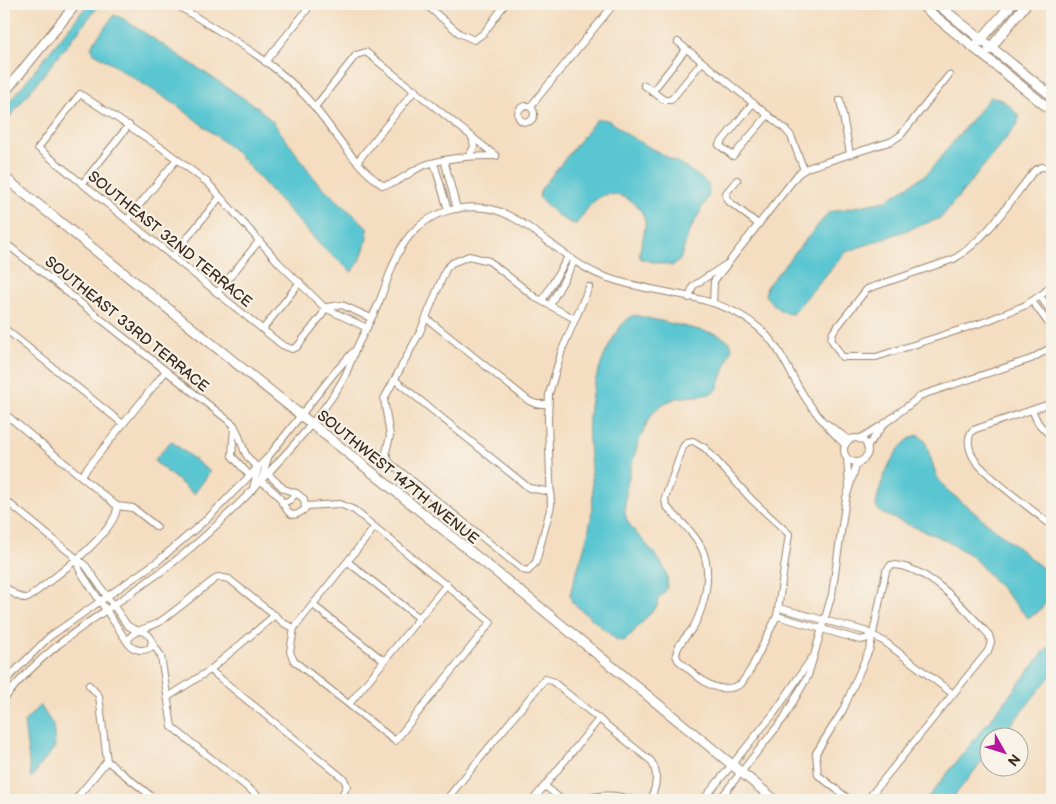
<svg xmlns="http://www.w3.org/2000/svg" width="1056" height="804" font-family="'Balsamiq Sans',sans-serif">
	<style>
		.water { fill: #5ac6d1; stroke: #4a7878 }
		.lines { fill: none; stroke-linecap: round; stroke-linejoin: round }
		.street-casing { stroke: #98846f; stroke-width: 8 }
		.secondary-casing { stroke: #98846f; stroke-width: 11 }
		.street { stroke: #fff; stroke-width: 6 }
		.secondary { stroke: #fff; stroke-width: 9 }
		.labels { text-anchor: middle; stroke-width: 4.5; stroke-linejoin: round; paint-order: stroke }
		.street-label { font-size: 15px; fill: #3b2a1e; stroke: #f7f3e8 }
	</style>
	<rect width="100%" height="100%" fill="#f7f3e8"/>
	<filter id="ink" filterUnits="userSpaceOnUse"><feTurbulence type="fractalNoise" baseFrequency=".02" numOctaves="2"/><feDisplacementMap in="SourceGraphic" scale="10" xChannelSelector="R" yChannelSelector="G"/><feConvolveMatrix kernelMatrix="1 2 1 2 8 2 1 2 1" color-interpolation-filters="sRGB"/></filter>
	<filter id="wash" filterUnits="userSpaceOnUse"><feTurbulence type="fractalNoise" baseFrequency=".0096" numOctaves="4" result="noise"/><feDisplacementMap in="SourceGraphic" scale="20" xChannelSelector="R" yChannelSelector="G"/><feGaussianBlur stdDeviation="1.12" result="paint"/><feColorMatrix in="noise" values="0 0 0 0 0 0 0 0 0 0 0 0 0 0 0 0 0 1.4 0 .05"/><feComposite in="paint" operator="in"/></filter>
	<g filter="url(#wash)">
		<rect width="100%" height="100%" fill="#f4ddc0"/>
		<g class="water">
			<path d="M88,4H100L4,124V109Z"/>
			<path d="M114,15L122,18L257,107L273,122L317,182L367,227C369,240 361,262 352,272L321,246L235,151L178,106L93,52L91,46Z"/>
			<path d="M990,97C1003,98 1012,107 1019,117L1017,125L941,218L846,252L792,314C781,314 772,304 765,295L767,286L829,212L885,201L927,174Z"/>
			<path d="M602,119C612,120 620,129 628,135C655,152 684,163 708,184L709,195L689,232L680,260L672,266L641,259L639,255C641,245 646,230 645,221C642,204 618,189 602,196C590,201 584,215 576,224C561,222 549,207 539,197L541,189L596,120Z"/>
			<path d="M634,315L717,334L730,342L732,348L717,390C702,402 676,388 654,412C640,427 618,500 627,520C635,539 689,574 658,599L657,606L626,640L618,641L572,602L570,594C576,572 586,546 590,524C596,496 590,468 589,440C587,406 594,375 610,344C616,333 622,321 634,315Z"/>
			<path d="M919,435L925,441L937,477L947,490L1052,576V596L1037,613L1028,618L972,556L943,539L881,513L876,506C879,484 895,439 919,435Z"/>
			<path d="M171,441L210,472L194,494L154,461Z"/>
			<path d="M1052,642V674L1002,736H988V754L951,800H926Z"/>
			<path d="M40,705L53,725L55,747L31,778L24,722Z"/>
		</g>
	</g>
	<g filter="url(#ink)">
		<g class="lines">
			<defs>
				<g id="street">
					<path d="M175,4C219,32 269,57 305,96C332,125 349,161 382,185C396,186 411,170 425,165C449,157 471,156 496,156"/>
					<path d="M425,4L459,33L474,40L484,33L505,4"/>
					<path d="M678,42L785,129L791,136L804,170"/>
					<path d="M265,62L307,10L306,4"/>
					<path d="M644,85L664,100H671L702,62"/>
					<path d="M652,92L686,49"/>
					<path d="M840,100L850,154"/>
					<path d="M753,103L719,145L733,156L768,115"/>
					<circle cx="526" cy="114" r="8"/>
					<path d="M315,107L356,55L366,52L496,156"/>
					<path d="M530,107L614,4"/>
					<path d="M469,156L474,147L472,136"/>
					<path d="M444,160L457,209"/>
					<path d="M357,162L415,90"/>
					<path d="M434,163L448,210"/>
					<path d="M1052,172C1045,166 1042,165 1034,171C1010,201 987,239 954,259L867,289L833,332L831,339L842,357H876L984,322L1026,305L1045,292L1052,284"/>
					<path d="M737,180L726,193L727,200L758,224"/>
					<path d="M82,184L129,125"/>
					<path d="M4,216V215"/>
					<path d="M127,220L177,159"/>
					<path d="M4,242L234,425C246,446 238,450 258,468L253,488"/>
					<path d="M172,257L220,197"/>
					<path d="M217,293L259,241"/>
					<path d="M1040,296L1052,313"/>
					<path d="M689,298L693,286L725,265"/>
					<path d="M542,301L568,257"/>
					<path d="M1032,301L1052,328"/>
					<path d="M713,303L714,281L798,174L807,168L892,141L901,135L949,75"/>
					<path d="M550,305L574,262"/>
					<path d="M326,307L342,305L371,318"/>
					<path d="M325,308L322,315L297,347L292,349L282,345L38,148L80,94L162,148L208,183L279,263L325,308L367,328"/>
					<path d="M426,318L529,401L536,404H548"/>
					<path d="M575,319L536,298L489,261L469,256L452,263L446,269L420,332L384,399L390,436L386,452L389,462L523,570L528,571L536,562L551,506L548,420L549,394L562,350L589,287"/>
					<path d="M4,328L123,424"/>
					<path d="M263,329L300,282"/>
					<path d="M395,380L529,488L551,492"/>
					<path d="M1052,403L973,430C964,440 971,457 979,465C1001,488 1028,506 1052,526"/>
					<path d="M1032,410L1038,423L1052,438"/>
					<path d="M4,413L117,506L133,508L157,527"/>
					<path d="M827,424L849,440"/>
					<path d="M234,427L232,456L250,476"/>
					<circle cx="856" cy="450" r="12"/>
					<path d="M859,439L884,424L922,395L1031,359L1052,347"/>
					<path d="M693,441L705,448L752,500L789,534L777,616L751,669L741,684C715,698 697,676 678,660L676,655C677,643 688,636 694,626C705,605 712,574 703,551C696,534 678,519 666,506L665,498L683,447L687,442Z"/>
					<path d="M867,447L884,424"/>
					<path d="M847,459L849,486"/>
					<path d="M268,474L284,489L296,493L304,499L305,509C288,523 287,508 279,497C275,491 267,486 261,481L268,458"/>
					<path d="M81,476L166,371"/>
					<path d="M4,499L86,566L127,625C136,633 150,629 152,642L150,648C142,652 133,650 128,643C128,631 149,628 158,623C179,609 198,591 218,577L229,579L285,624L294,628"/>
					<path d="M282,503L290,500L296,493"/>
					<path d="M305,506L340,504L354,510L491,622L395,741L294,661L290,652L294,628L375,527"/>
					<path d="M76,560L80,571L128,643"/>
					<path d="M348,562L419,618"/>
					<path d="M4,586C12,592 18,599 28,598C49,581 118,533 117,506"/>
					<path d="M313,605L384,661"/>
					<path d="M779,608L865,631L885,642L953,694"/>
					<path d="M777,616L860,640L873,637"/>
					<path d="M152,642L161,656L172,727L263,800"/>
					<path d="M210,670L344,779L347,786L339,800"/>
					<path d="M4,682L49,637L158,561L208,518L268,457L335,372L353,352"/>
					<path d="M89,685L99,696L107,761L156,800"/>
					<path d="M168,697L210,670L275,615"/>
					<path d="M4,699C50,640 108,612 166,568C203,540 238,506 269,472C294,445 328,408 345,376C349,367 352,358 356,349C363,333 373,318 379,302C390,276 395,249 415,230C434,211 460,205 485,208C523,212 561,259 600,275C652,296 715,290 759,328C780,346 787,368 801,391C812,410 829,429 845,445"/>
					<path d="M350,703L447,584"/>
					<path d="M545,786L562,800"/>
					<path d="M75,800L107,761"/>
					<path d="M446,800L545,679L552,681L651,761C659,773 656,788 650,800"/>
					<path d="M533,800L599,719"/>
					<path d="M582,800C599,794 616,794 633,800"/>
					<path d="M703,800L775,712L811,659"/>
					<path d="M719,800L784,718L808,676L832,594L846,498L856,466L861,461"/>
					<path d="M850,800L818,775L816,753L843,710L870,648L886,571L891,565C928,565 966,610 989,635L991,642L988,651L867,800"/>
				</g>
				<g id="secondary">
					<path d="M920,4L1052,111"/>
					<path d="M937,4L1052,96"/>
					<path d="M978,43L1012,4"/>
					<path d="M989,50L1026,4"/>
					<path d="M4,93L76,4"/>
					<path d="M4,177L536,604L775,800"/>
				</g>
			</defs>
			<use href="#street" class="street-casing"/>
			<use href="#secondary" class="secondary-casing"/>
			<use href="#street" class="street"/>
			<use href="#secondary" class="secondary"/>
		</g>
	</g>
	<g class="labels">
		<g class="street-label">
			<text transform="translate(170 239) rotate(39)" y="5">SOUTHEAST 32ND TERRACE</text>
			<text transform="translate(127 324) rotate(39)" y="5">SOUTHEAST 33RD TERRACE</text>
			<text transform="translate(398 477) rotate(39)" y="5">SOUTHWEST 147TH AVENUE</text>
		</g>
	</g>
	<rect width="1056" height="804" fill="none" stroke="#f7f3e8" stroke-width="20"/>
	<g transform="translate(1004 752) rotate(129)"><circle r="24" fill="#f7f3e8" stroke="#aca397"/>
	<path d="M0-4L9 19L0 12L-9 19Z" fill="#b5179e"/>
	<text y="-8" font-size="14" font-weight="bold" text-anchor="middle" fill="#3b2a1e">N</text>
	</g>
</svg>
